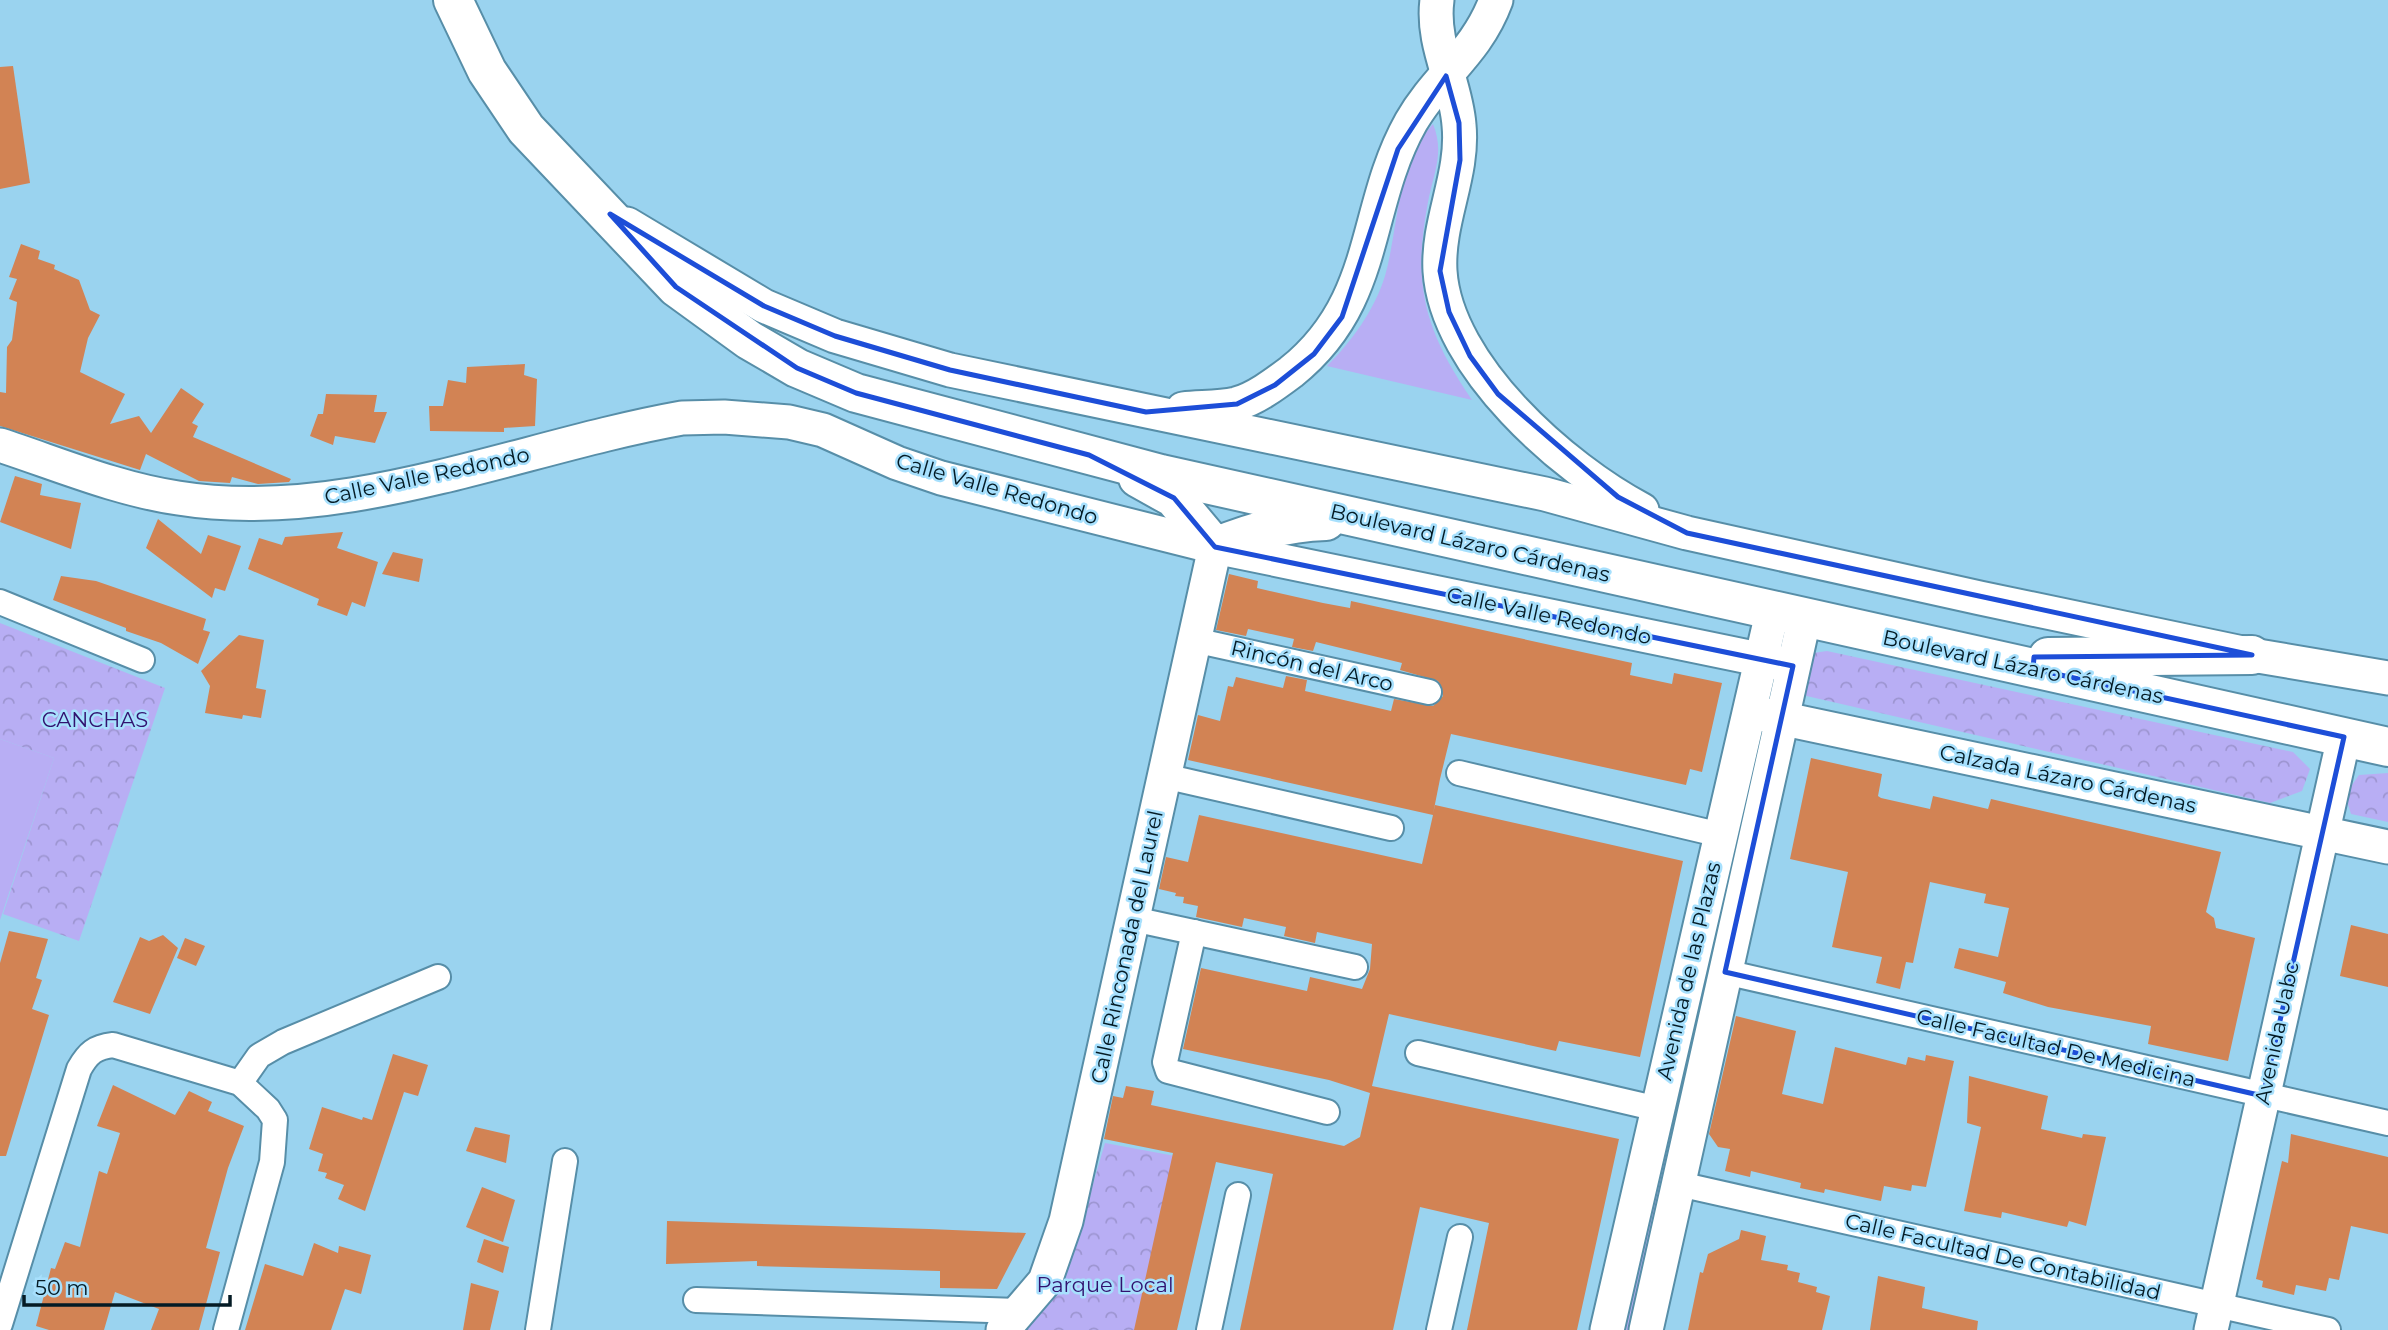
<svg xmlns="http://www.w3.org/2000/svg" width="2388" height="1330" font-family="Montserrat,sans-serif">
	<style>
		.green { fill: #b8aef4 }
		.park { fill: url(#park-crowns) }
		.building { fill: #d28354 }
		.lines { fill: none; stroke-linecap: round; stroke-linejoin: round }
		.street-casing { stroke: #578ea8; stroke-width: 28 }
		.secondary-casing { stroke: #578ea8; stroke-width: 37 }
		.highway-casing { stroke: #578ea8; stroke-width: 42 }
		.street { stroke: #fff; stroke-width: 24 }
		.secondary { stroke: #fff; stroke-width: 33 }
		.highway { stroke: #fff; stroke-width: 38 }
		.marked { fill: none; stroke: #1d4ed8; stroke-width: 5; stroke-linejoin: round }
		.labels { text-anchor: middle; stroke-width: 5; stroke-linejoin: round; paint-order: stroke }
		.street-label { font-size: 21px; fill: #041b25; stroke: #a7e0fd }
		.park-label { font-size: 21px; fill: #32126f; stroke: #a7e0fd }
	</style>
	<defs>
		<pattern id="park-crowns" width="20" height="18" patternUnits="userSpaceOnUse" patternTransform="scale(1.75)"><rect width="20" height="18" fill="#b8aef4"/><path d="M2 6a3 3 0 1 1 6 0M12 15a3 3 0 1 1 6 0" fill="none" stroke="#9d95d1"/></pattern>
	</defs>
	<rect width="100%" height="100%" fill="#9ad3ef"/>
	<g class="green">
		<path d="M1433,124C1444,151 1435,170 1429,197C1412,283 1423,328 1472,400L1327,366C1352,341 1374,311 1385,276C1399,226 1396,164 1433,124Z"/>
		<path d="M0,739L54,758L0,920Z"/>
		<path d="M1732,821L1707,990L1632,1330H1610Z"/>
	</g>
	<g class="park">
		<path d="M0,623L165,688L79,941L3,914L54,758L0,739Z"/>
		<path d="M1827,651L2293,752L2310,769L2302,791L2270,803L1798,694L1806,654Z"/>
		<path d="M2388,773V822L2351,814L2345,795L2359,775Z"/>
		<path d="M1105,1143L1175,1156L1136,1330H1021L1062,1290Z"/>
	</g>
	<g class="building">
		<path d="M13,66L30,183L0,189V67Z"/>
		<path d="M21,244L40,251L38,259L55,265L54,269L79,280L90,310L100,315L88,338L80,372L125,394L110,424L139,416L151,433L181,388L204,404L192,423L198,426L193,437L291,479L289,482L258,484L232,477L230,483L199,481L146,454L140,470L0,426V392L6,393L7,347L12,340L17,302L9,299L17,279L9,277Z"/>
		<path d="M525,364L524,375L537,379L535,426L504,428V432L430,431L429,406H443L448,380L466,383L467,367Z"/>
		<path d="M326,394L377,395L374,412H387L375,443L335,436L333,445L310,436L318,414H323Z"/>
		<path d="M15,476L42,484L40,495L81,503L71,549L0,522Z"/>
		<path d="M158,519L201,554L208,535L241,546L225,591L215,588L212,598L146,548Z"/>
		<path d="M343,532L337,548L378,562L365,607L352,602L347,616L317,605L319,599L248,569L259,538L282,545L285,537Z"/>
		<path d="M393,552L423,559L419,582L382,574Z"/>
		<path d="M1229,574L1258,581L1257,588L1323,603L1350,608L1351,601L1632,663L1630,675L1672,684L1674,673L1722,683L1702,772L1690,769L1686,785L1451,734L1440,779L1433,814L1435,805L1683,861L1640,1057L1559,1041L1556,1051L1389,1014L1372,1086L1619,1139L1577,1330H1467L1489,1223L1420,1207L1393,1330H1240L1273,1174L1216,1162L1177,1330H1134L1173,1153L1104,1139L1113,1096L1123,1098L1126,1086L1154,1091L1151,1105L1344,1146L1360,1137L1370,1093L1329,1080L1183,1049L1201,968L1307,991L1310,977L1362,989L1370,969L1372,944L1317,932L1315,943L1284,936L1286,927L1244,918L1242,927L1196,917L1198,906L1183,903L1184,897L1175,896L1176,893L1159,889L1166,857L1188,862L1199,815L1422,864L1433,815L1188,760L1198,715L1220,721L1228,686L1233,687L1236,677L1283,688L1286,676L1307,680L1305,691L1391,711L1394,699L1433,706L1443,696L1438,681L1400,670L1402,663L1316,642L1313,651L1292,647L1294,639L1248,629L1246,636L1216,630Z"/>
		<path d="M61,576L96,581L206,619L203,630L210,632L198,664L161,643L126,631V628L53,600Z"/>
		<path d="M239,635L264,640L256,688L266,690L261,718L243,715L242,719L205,713L210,686L201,671Z"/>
		<path d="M1811,758L1882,774L1878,796L1881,798L1930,809L1933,796L1988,809L1991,799L2221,852L2206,912L2214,918L2216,928L2255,938L2228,1061L2148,1044L2151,1026L2048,1007L2003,993L2006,982L1954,968L1959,948L1998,957L2009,908L1984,903L1986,894L1930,882L1913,963L1906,962L1900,989L1876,983L1882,957L1832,947L1848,872L1790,859Z"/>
		<path d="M2351,925L2388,934V987L2340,976Z"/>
		<path d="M9,931L48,939L36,978L42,980L32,1009L49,1015L6,1156H0V963Z"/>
		<path d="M163,935L178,948L150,1014L113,1002L140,937L149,941Z"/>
		<path d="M185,938L205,946L196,966L177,958Z"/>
		<path d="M1736,1016L1796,1031L1782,1094L1823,1104L1835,1047L1906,1065L1908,1057L1925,1061L1926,1055L1954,1061L1926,1187L1912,1185L1911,1191L1884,1186L1881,1201L1825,1189L1824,1193L1800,1188L1801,1183L1751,1171L1750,1177L1725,1171L1730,1149L1718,1147L1709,1134Z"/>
		<path d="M393,1054L428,1065L418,1096L404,1092L365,1211L338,1199L344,1185L325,1178L327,1173L318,1171L323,1154L309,1149L322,1107L362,1120L363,1117L372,1120Z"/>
		<path d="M1969,1076L2048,1096L2041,1129L2082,1138L2083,1134L2106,1137L2086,1226L2069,1221L2067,1227L2002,1212L2001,1218L1964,1211L1981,1127L1967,1123Z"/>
		<path d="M113,1085L175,1115L189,1091L212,1102L208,1111L244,1126L228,1168L206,1248L220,1252L199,1330H151L159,1309L115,1292L104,1330H49L36,1326L51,1268L55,1269L65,1242L80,1247L99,1171L107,1174L120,1133L97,1126Z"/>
		<path d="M475,1127L510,1135L506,1163L466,1151Z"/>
		<path d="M2291,1134L2388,1157V1234L2351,1226L2339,1280L2329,1278L2326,1291L2296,1285L2294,1295L2262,1287L2263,1281L2256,1279L2282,1161L2288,1163Z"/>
		<path d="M482,1187L515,1200L503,1242L466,1227Z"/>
		<path d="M667,1221L929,1229L1026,1233L997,1289L940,1288V1271L757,1266V1261L666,1264Z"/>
		<path d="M1741,1230L1766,1236L1761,1260L1788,1265L1787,1270L1800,1273L1798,1282L1817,1287L1816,1292L1830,1296L1822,1330H1688L1700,1272L1703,1273L1708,1254L1739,1239Z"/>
		<path d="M484,1239L509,1247L503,1273L477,1262Z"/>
		<path d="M314,1243L338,1253L339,1246L371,1255L361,1294L345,1289L331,1330H245L265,1264L303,1276Z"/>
		<path d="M1878,1276L1925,1287L1922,1308L1978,1321L1977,1330H1870Z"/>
		<path d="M471,1283L499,1291L490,1330H463Z"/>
	</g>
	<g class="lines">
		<defs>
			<g id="street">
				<path d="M0,602L142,660"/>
				<path d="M1194,640L1429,692"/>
				<path d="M1459,773L1721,835"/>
				<path d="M1164,776L1391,828"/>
				<path d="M1133,919L1355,967"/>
				<path d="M1194,932L1165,1062L1168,1071L1327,1112"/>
				<path d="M1725,972L2388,1123"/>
				<path d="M1418,1053L1658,1109"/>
				<path d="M240,1083L259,1056L283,1042L438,977"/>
				<path d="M1679,1184L2328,1330"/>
				<path d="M696,1300L1018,1311"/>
				<path d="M0,1324L79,1069C88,1053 95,1047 113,1045L240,1083L268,1109L275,1120L272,1162L226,1330"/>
				<path d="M538,1330L565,1161"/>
				<path d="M1209,1330L1238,1195"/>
				<path d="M1439,1330L1460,1237"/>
			</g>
			<g id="secondary">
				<path d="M1437,0C1431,44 1456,83 1459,125C1464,175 1437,221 1440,271C1446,366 1564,469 1642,510"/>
				<path d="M627,224L764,306L835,336L950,370L1545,494L1687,533L1980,598L2252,655L2388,678"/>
				<path d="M1183,409C1200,407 1219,408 1236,404C1255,399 1275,384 1291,372C1380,301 1362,209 1411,122C1438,75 1476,54 1496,0"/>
				<path d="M0,445C58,464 117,489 178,498C344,525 519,447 682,418L724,417L789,422L823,430L897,463L941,478L1215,547L1793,666"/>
				<path d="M1761,714L2388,847"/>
				<path d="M1003,1330L1045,1281L1066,1221L1215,547"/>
				<path d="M1607,1330L1772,613"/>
				<path d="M1646,1330L1804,620"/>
				<path d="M2211,1330L2344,737"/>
			</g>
			<g id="highway">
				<path d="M453,0L487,71L526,129L676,287L749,340L797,368L856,393L1161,474L2388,747"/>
				<path d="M1138,478L1174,498L1215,547C1251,532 1287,522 1326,521"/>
				<path d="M2048,657L2252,655"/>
			</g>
		</defs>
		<use href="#street" class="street-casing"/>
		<use href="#secondary" class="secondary-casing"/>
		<use href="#highway" class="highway-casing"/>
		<use href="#street" class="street"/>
		<use href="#secondary" class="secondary"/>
		<use href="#highway" class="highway"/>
	</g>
	<path class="marked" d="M1446,76L1459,123L1460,160L1440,271L1449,312L1470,356L1498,394L1618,497L1687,533L2252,655L2034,657L2033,669L2344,737L2263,1096L1725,972L1793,666L1215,547L1174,498L1089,455L856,393L797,368L676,287L610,214L764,306L835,336L950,370L1146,412L1237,404L1275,385L1314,354L1342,317L1398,149Z"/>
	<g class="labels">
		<g class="street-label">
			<text transform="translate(427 476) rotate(-12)" y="7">Calle Valle Redondo</text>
			<text transform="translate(997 489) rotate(16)" y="7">Calle Valle Redondo</text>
			<text transform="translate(1470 543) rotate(13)" y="7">Boulevard Lázaro Cárdenas</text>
			<text transform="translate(1549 616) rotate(12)" y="7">Calle Valle Redondo</text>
			<text transform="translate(1312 666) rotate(13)" y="7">Rincón del Arco</text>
			<text transform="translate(2023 667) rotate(12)" y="7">Boulevard Lázaro Cárdenas</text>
			<text transform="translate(2068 779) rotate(12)" y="7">Calzada Lázaro Cárdenas</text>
			<text transform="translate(1127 947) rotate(-78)" y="7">Calle Rinconada del Laurel</text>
			<text transform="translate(1689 971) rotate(-77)" y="7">Avenida de las Plazas</text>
			<text transform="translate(2277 1033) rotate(-78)" y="7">Avenida Uabc</text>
			<text transform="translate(2056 1048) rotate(13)" y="7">Calle Facultad De Medicina</text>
			<text transform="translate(2003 1257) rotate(13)" y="7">Calle Facultad De Contabilidad</text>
		</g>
		<g class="park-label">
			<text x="95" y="727">CANCHAS</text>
			<text x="1105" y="1292">Parque Local</text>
		</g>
	</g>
	<path d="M24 1295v10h206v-10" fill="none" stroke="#041b25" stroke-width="3.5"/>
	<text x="35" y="1295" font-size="21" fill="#041b25" stroke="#a7e0fd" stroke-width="5" paint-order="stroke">50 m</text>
</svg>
